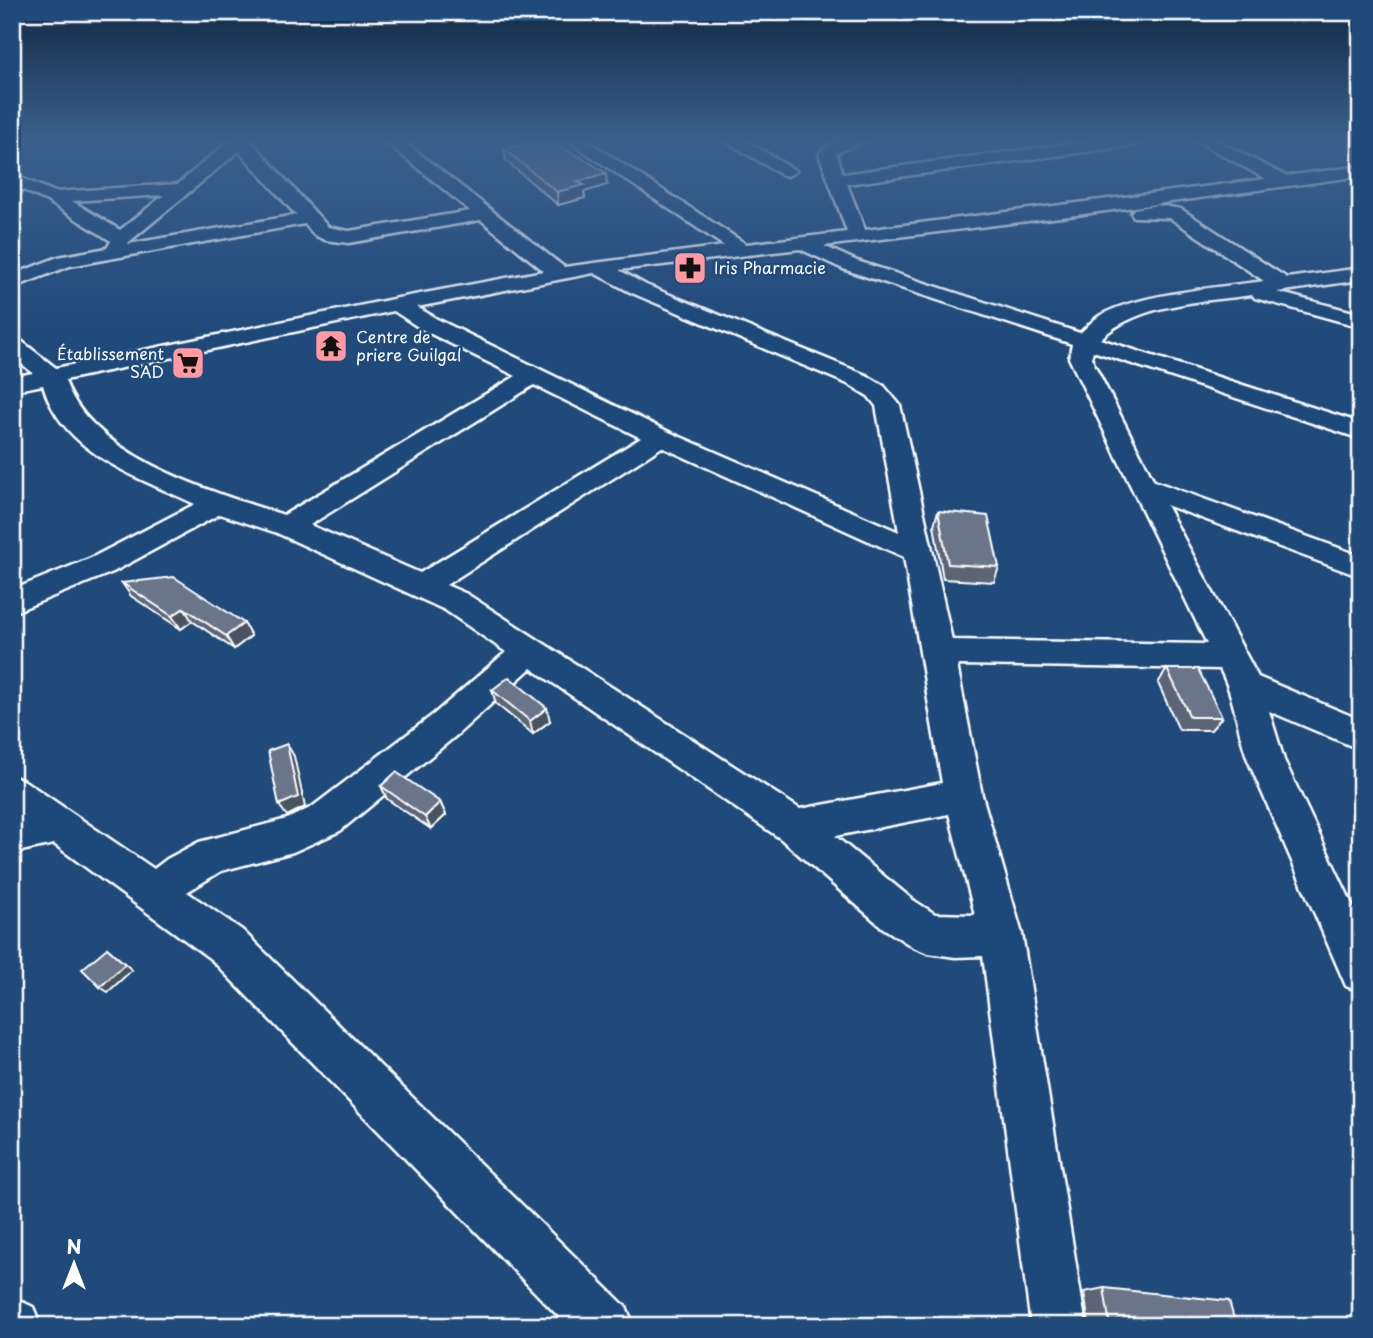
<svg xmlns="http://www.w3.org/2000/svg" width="1373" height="1338" font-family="'Playpen Sans',sans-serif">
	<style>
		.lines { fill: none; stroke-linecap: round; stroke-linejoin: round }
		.minor-casing { stroke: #fff; stroke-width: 5 }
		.minor { fill: #1f4a7a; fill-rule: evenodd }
		.wall { fill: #5b6576; stroke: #fff; stroke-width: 2 }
		.shaded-wall { fill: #4a5260; stroke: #fff; stroke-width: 2 }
		.building { fill: #6a7589; stroke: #fff; stroke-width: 2 }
		.labels { text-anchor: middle; stroke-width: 5; stroke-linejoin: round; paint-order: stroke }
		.far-poi-label { font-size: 16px; fill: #fff; stroke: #1f4a7a; text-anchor: start }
	</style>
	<rect width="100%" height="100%" fill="#1f4a7a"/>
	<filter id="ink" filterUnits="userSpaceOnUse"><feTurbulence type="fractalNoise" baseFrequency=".0143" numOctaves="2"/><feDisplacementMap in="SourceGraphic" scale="14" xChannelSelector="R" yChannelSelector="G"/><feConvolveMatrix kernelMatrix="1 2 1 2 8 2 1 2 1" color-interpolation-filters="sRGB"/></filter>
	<g filter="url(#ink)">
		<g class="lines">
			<defs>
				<g id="minor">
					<path d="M12,140H27L12,147Z"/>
					<path d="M230,140H250L328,227L349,231L470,211L384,140H402L564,267L724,246L567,140H586L746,244L847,232L819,154C830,139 850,140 868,140L836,153L843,174L1097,140H1144L1136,145L847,184L865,230L1266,179L1195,140H1216L1286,176L1361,166V176L1069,216L824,246L857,261L1080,333C1087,327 1094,319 1101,315C1138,294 1221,287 1264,281L1170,218L1134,217L1131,213L1134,209L1157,205L1181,209L1287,278L1361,268V280L1277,292L1361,314V327L1255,298L1252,295C1201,302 1139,303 1100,339L1361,423V439L1093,351L1091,358L1154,481L1361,556V577L1166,505L1258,677L1361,720V750L1269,711L1284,760L1361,923V992L1346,986L1248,760C1237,730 1235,697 1220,669L957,665L982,795L1022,934L1086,1326H1031L983,956L955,957L928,953L913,947L883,928L781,839L531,668L458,734L340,831L293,852L221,871L187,892L242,930L626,1307L634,1326H568L212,960L54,844L12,853V819L18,817L12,813V776L25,781L154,869L167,859L199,842L287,819L312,807L434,714L506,652L445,610L277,533L220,514L113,572L12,613V590L91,558L195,504C138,477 62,453 43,385L12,391V377L33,373L12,356V338L20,340L56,368L398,298L544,271L481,220L349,243L325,240L314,235L305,224L70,266L12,288V275L58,257L107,248L111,241L47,201L12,185V174L55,192L178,184ZM239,151L296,215L128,244L129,242ZM164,195L120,230L72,201ZM800,249L843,269L1072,344L1069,358L1207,644L952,640L900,405L884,386L866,375L646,285L619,270ZM594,273L632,293L850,385L868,396L876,406L899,532L669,432L437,319L417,307ZM394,311L421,329L516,376L284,515C214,493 89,456 65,380ZM534,385L641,438L420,573L310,525ZM662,447L904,557L942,783L800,809L467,594L446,585ZM949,814L975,915L935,914L913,900L835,836Z"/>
					<path d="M724,140H745L796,171L788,176L782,175Z"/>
					<path d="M12,1297L33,1307L41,1326H12Z"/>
				</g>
			</defs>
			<use href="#minor" class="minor-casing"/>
			<use href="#minor" class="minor"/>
		</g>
		<g class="wall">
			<path d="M504,149L607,185L584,192L585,198L558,205L506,161Z"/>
			<path d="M938,511L999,567L994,582L943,579L934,525Z"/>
			<path d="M122,583L244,623L251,636L234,649L192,621L181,629L131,596Z"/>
			<path d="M1167,669L1222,717L1211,730H1179L1158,683Z"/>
			<path d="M492,690L550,721L533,734L496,704Z"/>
			<path d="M381,786L440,802L446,815L431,829L387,799Z"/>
			<path d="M1104,1288L1236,1326H1089L1084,1292Z"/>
		</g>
		<g class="shaded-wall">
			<path d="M606,173L607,185L584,192L585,198L558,205L557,192L577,182Z"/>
			<path d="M184,608L192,621L181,629L172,616Z"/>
			<path d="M244,623L251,636L234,649L226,636Z"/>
			<path d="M547,708L550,721L533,734L530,721Z"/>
			<path d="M287,744L294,756L305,807L287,816L279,805Z"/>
			<path d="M440,802L446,815L431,829L425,817Z"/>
			<path d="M107,948L132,970L108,992L100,987Z"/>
		</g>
		<g class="building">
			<path d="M541,140H546L581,157L606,173L577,182L584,185L557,192L504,149Z"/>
			<path d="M938,511L988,516L999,567L948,564Z"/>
			<path d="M174,577L244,623L226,636L184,608L172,616L122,583Z"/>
			<path d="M1167,669H1198L1222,717H1190Z"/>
			<path d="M509,677L547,708L530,721L492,690Z"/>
			<path d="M287,744L298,797L279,805L268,751Z"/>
			<path d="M396,772L440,802L425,817L381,786Z"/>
			<path d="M107,948L125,964L100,987L82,969Z"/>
			<path d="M1104,1288L1229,1301L1236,1326H1110Z"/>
		</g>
	</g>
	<linearGradient id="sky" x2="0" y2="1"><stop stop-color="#112943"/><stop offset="0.43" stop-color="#3c608d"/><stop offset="1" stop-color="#3c608d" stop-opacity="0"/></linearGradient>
	<rect width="1373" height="328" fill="url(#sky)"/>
	<defs>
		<symbol id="pharmacy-square" viewBox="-11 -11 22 22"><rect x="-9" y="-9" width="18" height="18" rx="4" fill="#ff9aa2" stroke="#1f4a7a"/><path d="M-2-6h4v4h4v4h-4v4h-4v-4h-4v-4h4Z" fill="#111"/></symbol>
		<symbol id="temple-square" viewBox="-11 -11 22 22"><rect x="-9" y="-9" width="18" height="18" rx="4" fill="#ff9aa2" stroke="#1f4a7a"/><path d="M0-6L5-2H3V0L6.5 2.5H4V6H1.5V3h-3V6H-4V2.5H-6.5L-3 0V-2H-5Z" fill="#111"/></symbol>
		<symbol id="supermarket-square" viewBox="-11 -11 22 22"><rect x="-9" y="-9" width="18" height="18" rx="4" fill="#ff9aa2" stroke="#1f4a7a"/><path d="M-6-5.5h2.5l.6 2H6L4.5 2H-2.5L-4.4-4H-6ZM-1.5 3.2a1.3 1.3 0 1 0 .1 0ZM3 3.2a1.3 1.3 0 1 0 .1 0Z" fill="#111"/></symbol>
	</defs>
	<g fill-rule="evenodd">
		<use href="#pharmacy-square" x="671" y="249" width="38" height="38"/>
		<use href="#temple-square" x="312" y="327" width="38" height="38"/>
		<use href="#supermarket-square" x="169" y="344" width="38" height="38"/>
	</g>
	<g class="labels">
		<g class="far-poi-label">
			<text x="714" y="274">Iris Pharmacie</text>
			<text x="356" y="343">Centre de<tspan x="356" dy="18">priere Guilgal</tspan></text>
			<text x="164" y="360" text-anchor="end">Établissement<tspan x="164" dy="18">SAD</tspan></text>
		</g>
	</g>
	<rect width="1373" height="1338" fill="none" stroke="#1f4a7a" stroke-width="42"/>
	<rect x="21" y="21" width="1331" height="1296" fill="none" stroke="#fff" stroke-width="2.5" filter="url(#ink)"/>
	<g transform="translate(74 1264)" stroke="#1f4a7a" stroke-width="5" paint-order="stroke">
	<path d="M0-5L12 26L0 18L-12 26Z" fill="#ffffff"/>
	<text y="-10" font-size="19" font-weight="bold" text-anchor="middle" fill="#ffffff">N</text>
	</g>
</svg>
